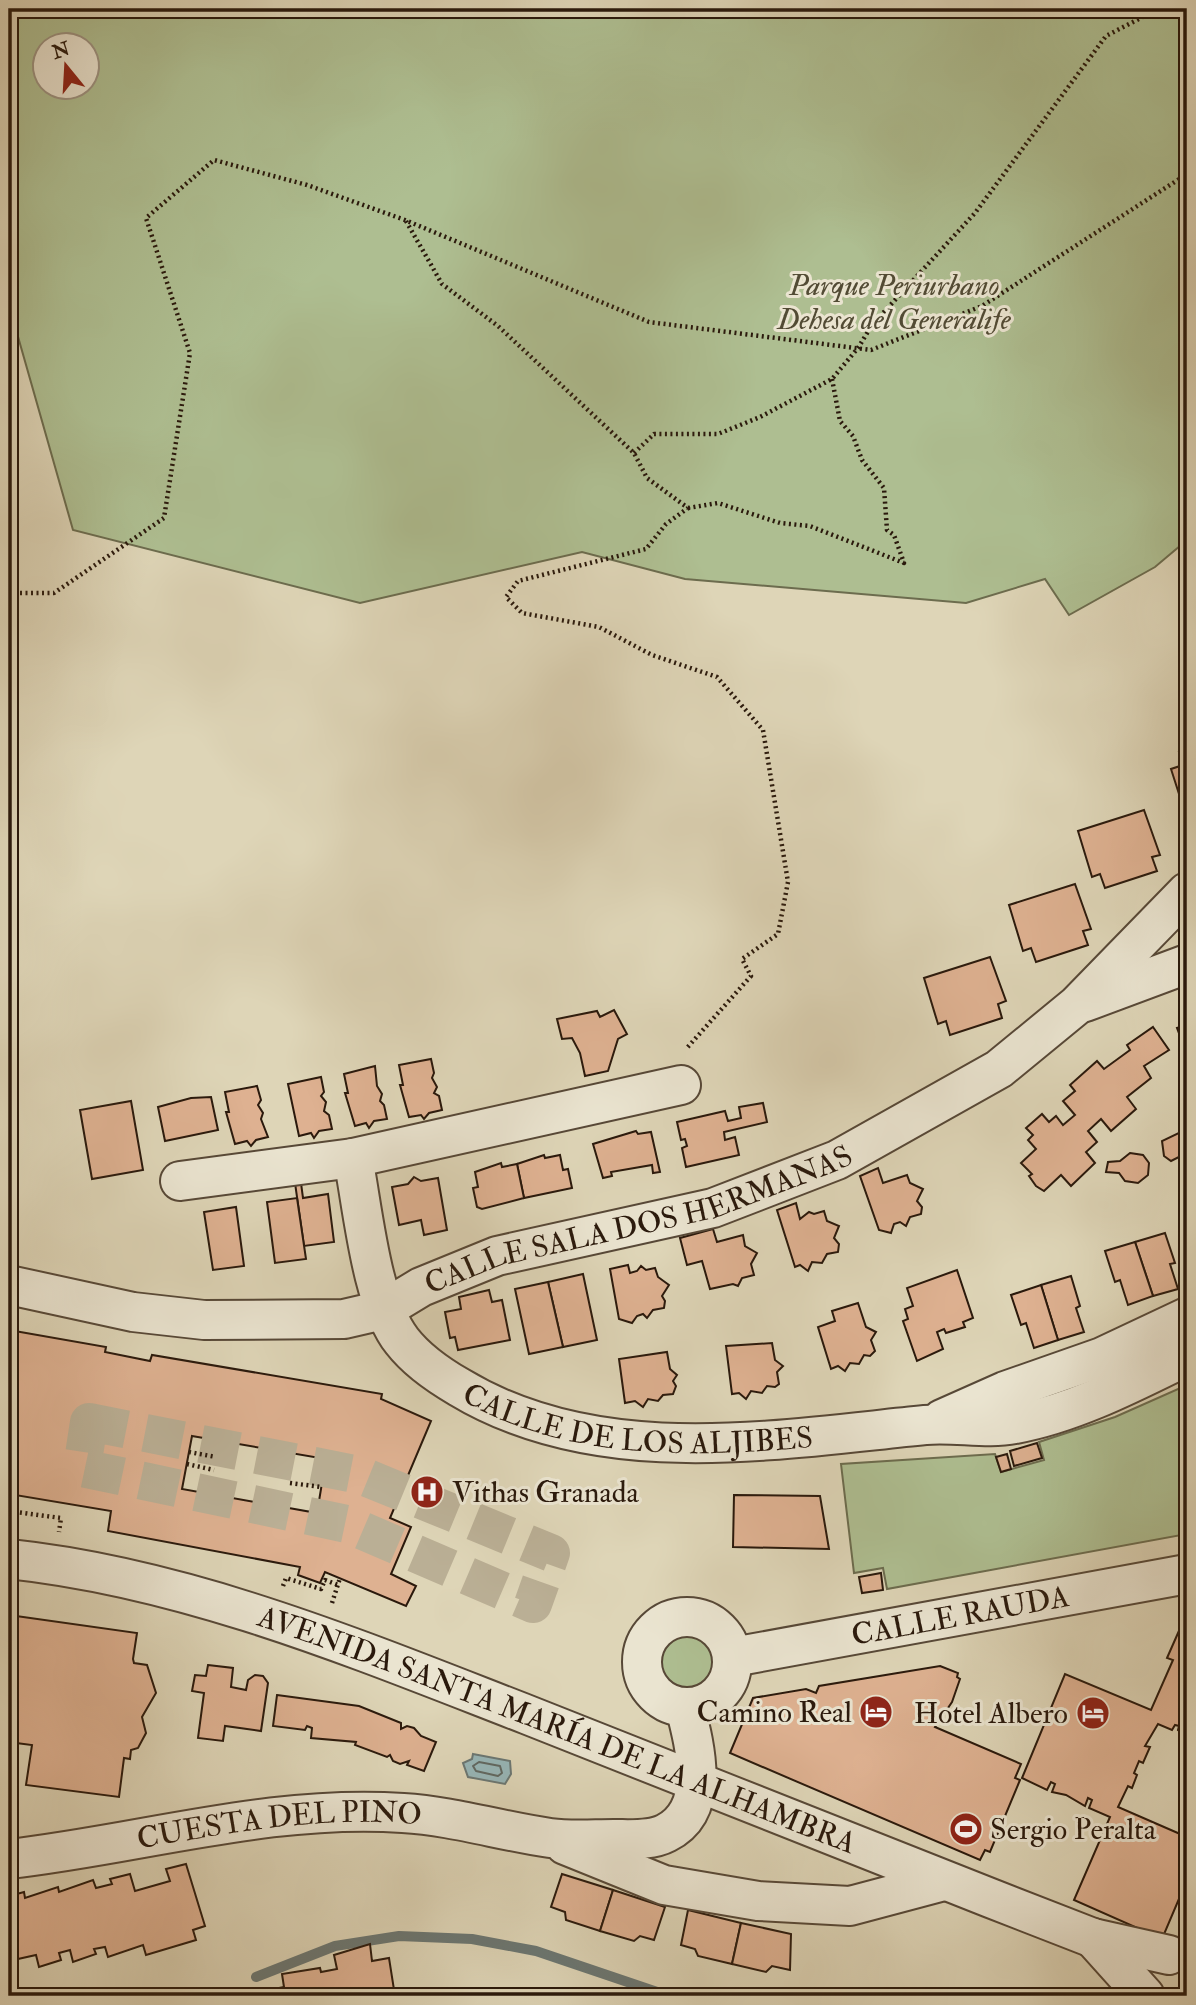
<svg xmlns="http://www.w3.org/2000/svg" width="1196" height="2005" font-family="'IM FELL Double Pica',serif">
	<style>
		.green { fill: #aebe91; stroke: #6c6c4e; stroke-width: 2; fill-rule: evenodd }
		.water { fill: #97b6b8; stroke: #6b7773; stroke-width: 2 }
		.lines { fill: none; stroke-linecap: round; stroke-linejoin: round }
		.shore { stroke: #606862; stroke-width: 2 }
		.stream { stroke: #6b7773; stroke-width: 10 }
		.building { fill: #deb191; stroke: #2a190c; stroke-width: 2; fill-rule: evenodd }
		.minor-tunnel { stroke: #baaf95; stroke-width: 38; stroke-dasharray: 38 19; stroke-linecap: butt }
		.minor-casing { stroke: #574837; stroke-width: 42 }
		.path { stroke: #2a190c; stroke-width: 4.5; stroke-dasharray: 2 3.5; stroke-linecap: butt }
		.minor { stroke: #eae4d0; stroke-width: 38 }
		.labels { text-anchor: middle; stroke-width: 6; stroke-linejoin: round; paint-order: stroke }
		.park-label { font-size: 30px; font-style: italic; fill: #524b34; stroke: #eae4d0 }
		.street-label { font-size: 30px; fill: #2a190c; stroke: #eae4d0 }
		.poi-label { font-size: 30px; fill: #2a190c; stroke: #eae4d0; text-anchor: start }
	</style>
	<rect width="100%" height="100%" fill="#ded5b7"/>
	<filter id="stains"><feTurbulence type="fractalNoise" baseFrequency=".00286" numOctaves="4"/><feColorMatrix values="0 0 0 0 .2 0 0 0 0 .09 0 0 0 0 .02 0 0 0 .5 -.17"/></filter>
	<radialGradient id="worn" r=".72"><stop offset=".6" stop-color="#630" stop-opacity="0"/><stop offset="1" stop-color="#630" stop-opacity=".3"/></radialGradient>
	<g class="green">
		<path d="M9,9H1187V540L1155,567L1069,615L1045,579L966,603L685,579L582,552L360,603L73,530L9,305ZM46,46H88V88H46Z"/>
		<path d="M1187,1385V1534L887,1589L883,1568L854,1573L841,1464L995,1454L1001,1472L1044,1460L1039,1442L1115,1417Z"/>
		<circle cx="687" cy="1662" r="26"/>
	</g>
	<path class="water" d="M473,1754L510,1761L511,1774L505,1784L468,1777L463,1763L472,1759Z"/>
	<g class="lines">
		<path class="shore" d="M479,1762L500,1766L502,1773L498,1776L476,1771L473,1766Z"/>
		<path class="stream" d="M256,1977L335,1946L399,1936L472,1939L536,1951L669,1996"/>
	</g>
	<g class="building">
		<path d="M1187,750V795L1180,797L1171,769L1183,765L1179,752Z"/>
		<path d="M1144,810L1160,855L1152,857L1157,871L1105,888L1100,874L1092,877L1078,831Z"/>
		<path d="M1075,884L1091,929L1083,931L1088,945L1036,962L1031,948L1023,951L1009,905Z"/>
		<path d="M990,957L1006,1001L998,1004L1002,1018L950,1035L946,1021L938,1024L924,978Z"/>
		<path d="M614,1010L627,1034L618,1039L608,1071L585,1076L580,1053L572,1038L562,1039L557,1019L597,1011L600,1017Z"/>
		<path d="M1187,1025V1043L1183,1044L1177,1028Z"/>
		<path d="M1153,1027L1169,1050L1144,1066L1151,1078L1127,1097L1136,1109L1111,1131L1101,1119L1088,1131L1097,1142L1086,1152L1095,1163L1071,1186L1061,1175L1044,1191L1036,1186L1029,1176L1032,1174L1021,1163L1036,1149L1028,1140L1033,1135L1026,1128L1042,1114L1049,1122L1056,1116L1063,1125L1075,1115L1063,1101L1075,1091L1070,1085L1097,1061L1104,1069L1130,1050L1127,1045Z"/>
		<path d="M431,1059L434,1073L432,1078L437,1087L434,1093L439,1096L442,1110L429,1113L424,1119L421,1115L409,1117L400,1085H403L399,1065Z"/>
		<path d="M375,1066L377,1086L382,1094L380,1101L384,1105L387,1119L374,1121L369,1128L366,1123L355,1126L345,1093H348L344,1074Z"/>
		<path d="M321,1077L324,1092L321,1096L326,1102L324,1111L329,1115L332,1129L319,1131L314,1138L311,1133L299,1136L288,1084Z"/>
		<path d="M257,1086L261,1100L258,1105L263,1113L261,1119L268,1137L256,1140L251,1146L247,1141L235,1144L226,1112H229L225,1092Z"/>
		<path d="M211,1097L218,1130L165,1141L158,1107L191,1098Z"/>
		<path d="M131,1101L143,1170L92,1179L80,1110Z"/>
		<path d="M763,1103L767,1122L724,1132L725,1140L735,1137L739,1155L686,1167L682,1148L687,1146L685,1139L681,1140L677,1122L725,1111L728,1121L741,1118L739,1107Z"/>
		<path d="M1187,1129V1153L1171,1161L1164,1156L1162,1141Z"/>
		<path d="M636,1131L638,1134L651,1132L660,1172L653,1173L652,1165L611,1172L612,1176L603,1178L593,1144Z"/>
		<path d="M1130,1153L1143,1155L1149,1163L1148,1175L1138,1183L1125,1181L1119,1173L1106,1172L1108,1162L1120,1161Z"/>
		<path d="M544,1155L545,1158L560,1155L563,1170L568,1169L572,1188L524,1198L517,1164Z"/>
		<path d="M501,1163L502,1167L517,1164L524,1198L482,1209L477,1207L473,1188L478,1187L475,1172Z"/>
		<path d="M878,1168L883,1183L907,1175L910,1183L923,1189L917,1201L922,1207L921,1214L910,1217L906,1226L900,1222L894,1224L891,1233L879,1230L860,1176Z"/>
		<path d="M414,1177L421,1181L438,1178L447,1230L424,1235L421,1220L399,1225L392,1187L408,1184Z"/>
		<path d="M295,1183H301L303,1198L328,1194L334,1242L304,1246Z"/>
		<path d="M297,1198L306,1259L275,1263L267,1202Z"/>
		<path d="M796,1203L800,1219L809,1212L814,1214L824,1211L827,1221L839,1226L834,1238L839,1244L838,1252L827,1254L822,1263L812,1262L808,1271L800,1265L795,1267L777,1210Z"/>
		<path d="M236,1207L244,1266L213,1270L204,1212Z"/>
		<path d="M713,1229L717,1242L743,1235L745,1246L757,1253L751,1264L754,1275L742,1278L738,1286L733,1284L710,1289L702,1261L687,1265L680,1238Z"/>
		<path d="M1165,1233L1175,1263L1170,1264L1178,1289L1153,1296L1135,1242Z"/>
		<path d="M1135,1242L1153,1296L1128,1305L1120,1280L1115,1282L1105,1251Z"/>
		<path d="M628,1265L630,1273L637,1271L641,1266L646,1270L655,1268L658,1277L669,1285L662,1296L665,1301L664,1308L653,1310L647,1318L643,1314L637,1316L632,1323L619,1319L610,1269Z"/>
		<path d="M957,1270L973,1318L963,1322L965,1327L946,1333L944,1329L937,1332L943,1349L917,1361L903,1321L908,1319L905,1309L913,1306L907,1288Z"/>
		<path d="M583,1274L597,1340L563,1347L548,1282Z"/>
		<path d="M1071,1276L1080,1306L1076,1308L1084,1332L1058,1340L1041,1285Z"/>
		<path d="M548,1282L563,1347L529,1354L515,1289Z"/>
		<path d="M1041,1285L1058,1340L1034,1348L1026,1323L1021,1325L1011,1295Z"/>
		<path d="M489,1290L492,1302L502,1300L510,1340L458,1350L455,1337L450,1338L445,1312L461,1309L459,1297Z"/>
		<path d="M858,1303L866,1327L876,1332L871,1340L875,1351L870,1356L864,1355L859,1364L850,1363L845,1371L838,1366L831,1369L818,1327L835,1321L832,1311Z"/>
		<path d="M9,1330L106,1347L105,1352L150,1361L152,1355L382,1394L381,1399L431,1421L390,1518L411,1527L391,1574L416,1586L406,1606L325,1572L320,1583L298,1575L300,1567L108,1531L111,1511L9,1494ZM192,1436L326,1459L317,1513L182,1489Z"/>
		<path d="M772,1343L775,1360L783,1366L777,1372L779,1384L775,1387L767,1386L762,1393L751,1391L746,1399L739,1393L732,1394L726,1346Z"/>
		<path d="M667,1352L670,1369L677,1375L673,1381L676,1386L673,1394L663,1395L658,1401L648,1399L643,1407L635,1401L625,1403L619,1359Z"/>
		<path d="M1037,1443L1042,1458L1014,1466L1010,1451Z"/>
		<path d="M1007,1454L1011,1469L1001,1472L996,1457Z"/>
		<path d="M734,1495L820,1496L829,1549L733,1547Z"/>
		<path d="M881,1573L883,1590L862,1593L859,1577Z"/>
		<path d="M9,1615L137,1633L133,1659L134,1663L147,1665L156,1693L142,1717L146,1733L138,1748L131,1750L130,1759L124,1758L119,1797L26,1785L32,1745L9,1742Z"/>
		<path d="M1187,1623V1736L1178,1730L1179,1726L1175,1725L1172,1730L1158,1724L1145,1746L1150,1747L1143,1763L1139,1761L1134,1773L1137,1775L1132,1788L1128,1786L1118,1807L1187,1837V1880L1162,1939L1074,1900L1110,1817L1089,1808L1092,1800L1088,1798L1085,1806L1066,1795L1052,1792L1055,1784L1051,1782L1047,1790L1022,1778L1065,1674L1151,1710L1173,1660L1167,1658L1182,1624Z"/>
		<path d="M208,1665L233,1668L231,1687L246,1690L248,1680L255,1675L263,1676L268,1683L261,1731L225,1726L223,1741L198,1738L204,1693L192,1691L195,1675L206,1676Z"/>
		<path d="M940,1666L958,1673L957,1677L960,1679L952,1702L935,1727L1021,1764L1015,1778L1020,1780L990,1852L985,1850L980,1860L730,1753L753,1698L806,1689L816,1693L819,1686Z"/>
		<path d="M277,1695L359,1706L401,1723V1729L407,1726L414,1728L421,1736L436,1742L424,1771L407,1765L409,1761L400,1764L393,1761L390,1755L387,1757L355,1745L356,1742L311,1738L312,1728L307,1726L305,1730L273,1726Z"/>
		<path d="M186,1864L205,1926L193,1930L196,1940L146,1955L143,1945L108,1957L105,1947L94,1949L96,1954L73,1962L70,1950L59,1953L61,1960L39,1967L36,1955L9,1961V1896L24,1892L25,1898L58,1887L59,1892L93,1880L96,1888L112,1884L110,1879L130,1874L135,1891L170,1881L166,1869Z"/>
		<path d="M562,1874L613,1890L600,1931L566,1920L565,1912L551,1907Z"/>
		<path d="M613,1890L665,1907L654,1940L640,1936L634,1941L600,1931Z"/>
		<path d="M688,1910L741,1923L732,1964L698,1956L695,1949L681,1945Z"/>
		<path d="M741,1923L791,1934L790,1970L772,1966L766,1972L732,1964Z"/>
		<path d="M370,1944L372,1961L389,1958L395,1996H240L284,1987L282,1974L320,1968L321,1972L337,1969L334,1955Z"/>
	</g>
	<g class="lines">
		<path class="minor-tunnel" d="M89,1422L360,1475L551,1553L533,1604L347,1524L82,1468Z"/>
		<defs>
			<g id="minor">
				<path d="M1085,1002L1187,964"/>
				<path id="s1" d="M353,1158C363,1209 371,1302 402,1341C416,1359 440,1376 459,1387C598,1471 773,1440 925,1425C955,1422 987,1430 1015,1424C1075,1413 1134,1382 1187,1356"/>
				<path d="M180,1181L353,1158L681,1085"/>
				<path id="s2" d="M9,1285L133,1312L204,1320L344,1319L383,1310L421,1287L497,1256L713,1208L837,1160L999,1069L1077,1005L1187,892"/>
				<path d="M942,1419L1005,1391L1102,1357L1187,1317"/>
				<path id="s3" d="M9,1559C189,1578 360,1650 528,1715C716,1789 904,1865 1093,1938L1169,1955"/>
				<circle cx="687" cy="1662" r="45"/>
				<path id="s4" d="M733,1657L1187,1574"/>
				<path d="M565,1845L664,1885L758,1901L850,1906L944,1881"/>
				<path id="s5" d="M9,1859C141,1844 269,1804 403,1813C453,1816 501,1831 550,1838C571,1841 593,1839 614,1839C630,1839 651,1841 666,1833C712,1810 695,1746 685,1707"/>
				<path d="M1093,1938L1145,1996"/>
			</g>
		</defs>
		<use href="#minor" class="minor-casing"/>
		<g class="path">
			<path d="M406,221L442,284L498,326L634,453L647,478L688,508L666,524L646,549L518,581L506,597L522,613L599,627L652,655L717,677L763,730L788,882L778,934L742,959L751,976L686,1049"/>
			<path d="M634,453L654,434H718L760,417L832,379L858,348L872,325L975,213L1106,36L1158,9"/>
			<path d="M688,508L718,503L780,523L810,526L904,563L894,535L887,530L884,488L862,460L853,436L840,421L832,379"/>
			<path d="M9,593H54L164,518L190,353L146,218L214,160L307,185L405,220L649,322L871,350L982,306L1187,174"/>
			<path d="M189,1452L216,1457"/>
			<path d="M187,1464L214,1470"/>
			<path d="M290,1483L322,1487"/>
			<path d="M9,1511L61,1518L59,1532"/>
			<path d="M283,1586L286,1578L321,1589L325,1580L338,1585"/>
			<path d="M332,1603L340,1578"/>
		</g>
		<use href="#minor" class="minor"/>
	</g>
	<defs>
		<symbol id="hospital-disc" viewBox="-11 -11 22 22"><circle r="9.5" fill="#8f2418" stroke="#eae4d0"/><path d="M-5-5h3v3.5h4V-5h3V5h-3V1.5h-4V5h-3Z" fill="#fff"/></symbol>
		<symbol id="hotel-disc" viewBox="-11 -11 22 22"><circle r="9.5" fill="#8f2418" stroke="#eae4d0"/><path d="M-6-4.5h1.5V1H6V5H4.5V3h-9V5H-6ZM-4 0a1.8 1.8 0 1 1 3.6 0ZM.5 0V-2.5h3Q6-2.5 6 0Z" fill="#fff"/></symbol>
		<symbol id="stadium-disc" viewBox="-11 -11 22 22"><circle r="9.5" fill="#8f2418" stroke="#eae4d0"/><path d="M0-5a6.5 5 0 1 0 0 10a6.5 5 0 1 0 0-10ZM-3.5-1.8h7v3.6h-7Z" fill="#fff"/></symbol>
	</defs>
	<g fill-rule="evenodd">
		<use href="#hospital-disc" x="408" y="1473" width="38" height="38"/>
		<use href="#hotel-disc" x="857" y="1693" width="38" height="38"/>
		<use href="#hotel-disc" x="1074" y="1694" width="38" height="38"/>
		<use href="#stadium-disc" x="947" y="1810" width="38" height="38"/>
	</g>
	<g class="labels">
		<g class="park-label">
			<text x="894" y="295">Parque Periurbano<tspan x="894" dy="34">Dehesa del Generalife</tspan></text>
		</g>
		<g class="street-label">
			<text dy="10" stroke="none"><textPath href="#s2" startOffset="651">CALLE SALA DOS HERMANAS</textPath></text>
			<text dy="10" stroke="none"><textPath href="#s1" startOffset="450">CALLE DE LOS ALJIBES</textPath></text>
			<text dy="10" stroke="none"><textPath href="#s4" startOffset="231">CALLE RAUDA</textPath></text>
			<text dy="10" stroke="none"><textPath href="#s3" startOffset="576">AVENIDA SANTA MARÍA DE LA ALHAMBRA</textPath></text>
			<text dy="10" stroke="none"><textPath href="#s5" startOffset="273">CUESTA DEL PINO</textPath></text>
		</g>
		<g class="poi-label">
			<text x="452" y="1502">Vithas Granada</text>
			<text x="852" y="1722" text-anchor="end">Camino Real</text>
			<text x="1068" y="1723" text-anchor="end">Hotel Albero</text>
			<text x="990" y="1839">Sergio Peralta</text>
		</g>
	</g>
	<rect width="1196" height="2005" fill="none" stroke="#ded5b7" stroke-width="35"/>
	<rect x="10" y="10" width="1175" height="1984" fill="none" stroke="#2a190c" stroke-width="3.5"/>
	<rect x="18" y="18" width="1161" height="1970" fill="none" stroke="#2a190c" stroke-width="2"/>
	<g transform="translate(66 66) rotate(342)"><circle r="33" fill="#eae4d0" stroke="#9d9382" stroke-width="2"/>
	<path d="M0-5L12 26L0 18L-12 26Z" fill="#8f2418"/>
	<text y="-10" font-size="19" font-weight="bold" text-anchor="middle" fill="#2a190c">N</text>
	</g>
	<rect width="100%" height="100%" filter="url(#stains)"/>
	<rect width="100%" height="100%" fill="url(#worn)"/>
</svg>
